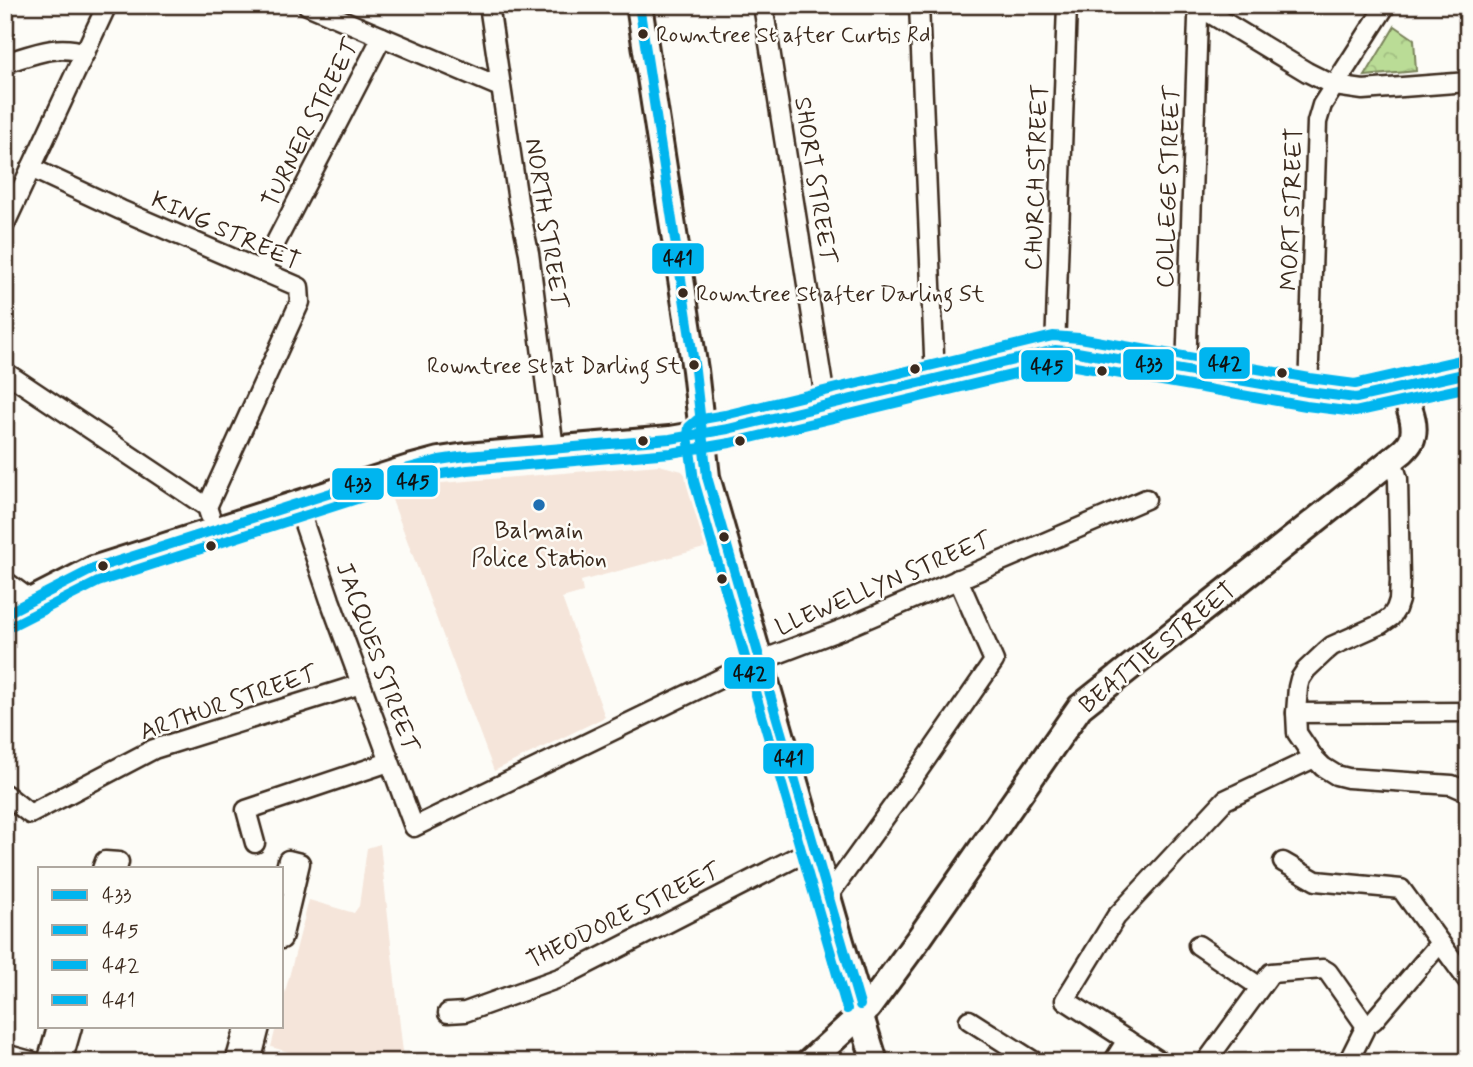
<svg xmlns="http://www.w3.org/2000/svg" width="1473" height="1067" font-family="Mynerve,sans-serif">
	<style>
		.built { fill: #f5e5da }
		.park { fill: url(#park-crowns); stroke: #7a835a; stroke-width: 2 }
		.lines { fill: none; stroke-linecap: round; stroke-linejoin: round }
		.street-casing { stroke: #3b2a1e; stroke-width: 23 }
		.secondary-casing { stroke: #3b2a1e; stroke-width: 30 }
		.street { stroke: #fdfcf7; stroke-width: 18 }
		.secondary { stroke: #fdfcf7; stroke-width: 24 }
		.bus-1-casing { stroke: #fdfcf7; stroke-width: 16 }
		.bus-2-casing { stroke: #fdfcf7; stroke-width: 16 }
		.bus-3-casing { stroke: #fdfcf7; stroke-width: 16 }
		.bus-4-casing { stroke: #fdfcf7; stroke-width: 16 }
		.bus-1 { stroke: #00b5ef; stroke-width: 10 }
		.bus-2 { stroke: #00b5ef; stroke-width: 10 }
		.bus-3 { stroke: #00b5ef; stroke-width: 10 }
		.bus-4 { stroke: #00b5ef; stroke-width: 10 }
		.bus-dot { fill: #3b2a1e; stroke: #fdfcf7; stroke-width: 2.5 }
		.poi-dot { fill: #1f6fb2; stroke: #fdfcf7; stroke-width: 2.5 }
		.labels { text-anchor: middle; stroke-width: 5; stroke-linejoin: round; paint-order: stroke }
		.bus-label { font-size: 22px; fill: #3b2a1e; stroke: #fdfcf7; text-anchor: start }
		.street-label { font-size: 24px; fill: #3b2a1e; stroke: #fdfcf7 }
		.poi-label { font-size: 24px; fill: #3b2a1e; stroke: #fdfcf7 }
		.line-badge { stroke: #fdfcf7; stroke-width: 2.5 }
		.pale-badge-label { font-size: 19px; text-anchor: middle; font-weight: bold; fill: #111 }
	</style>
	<defs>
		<pattern id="park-crowns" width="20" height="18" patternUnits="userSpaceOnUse" patternTransform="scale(1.75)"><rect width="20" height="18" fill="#badc96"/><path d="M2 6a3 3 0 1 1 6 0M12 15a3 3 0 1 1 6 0" fill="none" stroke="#a1bd81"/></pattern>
	</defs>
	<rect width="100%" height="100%" fill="#fdfcf7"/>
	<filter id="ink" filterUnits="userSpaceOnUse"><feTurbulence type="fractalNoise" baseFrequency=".0143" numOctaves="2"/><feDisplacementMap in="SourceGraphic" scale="14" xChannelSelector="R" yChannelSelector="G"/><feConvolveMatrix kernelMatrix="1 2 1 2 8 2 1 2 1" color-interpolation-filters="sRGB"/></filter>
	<g filter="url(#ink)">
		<g class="built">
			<path d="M659,465L682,471L690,480L708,547L581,581L583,592L562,598L605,717L494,771L392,500L442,483Z"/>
			<path d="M380,844L404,1062H324L271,1047L276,1027H282V1004L309,900L354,913L359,906L367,848Z"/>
		</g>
		<path class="park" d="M1395,26L1414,39L1416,71L1365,76Z"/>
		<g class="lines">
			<defs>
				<g id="street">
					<path d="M307,5L500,87"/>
					<path d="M489,5L518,201L529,253L554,449"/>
					<path d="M763,5L826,405"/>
					<path d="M919,5L935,378"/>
					<path d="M1196,5L1307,72L1335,86L1363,90L1468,82"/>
					<path d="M5,63C32,55 57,43 85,53"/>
					<path d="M31,168L121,210L299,287L300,302L207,507"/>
					<path d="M5,224L107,5"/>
					<path d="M262,269L382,37"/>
					<path d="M1055,350L1067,5"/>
					<path d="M1186,371L1198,19L1203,5"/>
					<path d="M5,372L207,507L210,516"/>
					<path d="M1308,392L1317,122L1322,105L1386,5"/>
					<path d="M1392,460L1398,479L1400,580L1399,600L1396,609L1391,617L1381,624L1332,646L1325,652L1306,670L1300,679L1298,687L1296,713L1297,733L1314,758L1323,767L1336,775L1348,778L1452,785L1468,792"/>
					<path d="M297,503L330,600L414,827L746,666L843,629L1146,499"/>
					<path d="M5,581L31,600"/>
					<path d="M1296,713L1468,712"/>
					<path d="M5,794L30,814L154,749L361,684"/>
					<path d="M255,843L246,810L389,762"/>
					<path d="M1283,862L1316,881L1401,889L1468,981"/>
					<path d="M102,869L105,861L119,862L117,869"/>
					<path d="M282,884L288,860L300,863L282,939"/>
					<path d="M828,896L911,781L994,661L958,579"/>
					<path d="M1198,945L1260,987"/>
					<path d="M448,1013L465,1012L562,977L814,848"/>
					<path d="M969,1020L1035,1062"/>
					<path d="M5,1054L34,1062"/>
					<path d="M47,1062L57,1027"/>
					<path d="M62,1062L72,1027"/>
					<path d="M235,1062L245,1027"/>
					<path d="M251,1062L260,1027"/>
					<path d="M1113,1062L1127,1040"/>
					<path d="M1161,1062L1065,1000L1116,917L1225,800L1314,758"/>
					<path d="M1206,1062L1271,973L1323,969L1328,972L1366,1026"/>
					<path d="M1348,1062L1366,1026L1374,1020L1440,943"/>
				</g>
				<g id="secondary">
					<path d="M639,5L695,370L707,477L841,942L860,1005"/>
					<path d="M5,614L93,569L409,468L439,460L466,456L670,439L728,429L1055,350L1077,352L1308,392L1356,398L1468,373"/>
					<path d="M868,1008L920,937L1080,707L1403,451C1406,448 1409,445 1411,441C1419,426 1407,403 1402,388"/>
					<path d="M863,1023L875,1062"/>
					<path d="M809,1062L855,1020"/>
				</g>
			</defs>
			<use href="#street" class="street-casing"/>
			<use href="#secondary" class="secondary-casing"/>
			<use href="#street" class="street"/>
			<use href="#secondary" class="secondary"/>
			<defs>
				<path id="bus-1" d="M5,614L93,569L409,468L439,460L466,456L670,439L728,429L1055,350L1077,352L1308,392L1356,398L1468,373"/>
				<path id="bus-2" d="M11,626L98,582L413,481L442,474L468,470L671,453L730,443L1056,364L1075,366L1306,406L1355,412L1468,387"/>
				<path id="bus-3" d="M847,1009L694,481L688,435L689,427L697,420L725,415L1053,336L1079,338L1310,378L1355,384L1465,359"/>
				<path id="bus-4" d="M639,5L695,370L707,477L860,1005"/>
			</defs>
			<use href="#bus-1" class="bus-1-casing"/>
			<use href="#bus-2" class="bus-2-casing"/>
			<use href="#bus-3" class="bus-3-casing"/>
			<use href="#bus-4" class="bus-4-casing"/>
			<use href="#bus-1" class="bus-1"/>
			<use href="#bus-2" class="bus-2"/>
			<use href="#bus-3" class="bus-3"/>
			<use href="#bus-4" class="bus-4"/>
		</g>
	</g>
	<g class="bus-dot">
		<circle cx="643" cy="34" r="6"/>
		<circle cx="683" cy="293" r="6"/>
		<circle cx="694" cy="365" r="6"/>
		<circle cx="915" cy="369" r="6"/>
		<circle cx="1102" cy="371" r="6"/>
		<circle cx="1282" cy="373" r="6"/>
		<circle cx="643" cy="441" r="6"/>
		<circle cx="740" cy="441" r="6"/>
		<circle cx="724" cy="537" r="6"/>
		<circle cx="211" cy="546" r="6"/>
		<circle cx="103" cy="566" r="6"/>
		<circle cx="722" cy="579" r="6"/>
	</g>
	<circle class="poi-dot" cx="539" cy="505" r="7"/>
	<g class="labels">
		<g class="bus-label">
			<text x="656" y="42">Rowntree St after Curtis Rd</text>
			<text x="696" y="301">Rowntree St after Darling St</text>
			<text x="681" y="373" text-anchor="end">Rowntree St at Darling St</text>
		</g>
		<g class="street-label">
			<text transform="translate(310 123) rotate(-63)" y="8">TURNER STREET</text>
			<text transform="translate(1036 177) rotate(-88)" y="8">CHURCH STREET</text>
			<text transform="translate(816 180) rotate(81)" y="8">SHORT STREET</text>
			<text transform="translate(1168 187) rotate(-88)" y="8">COLLEGE STREET</text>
			<text transform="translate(1291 209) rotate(-88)" y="8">MORT STREET</text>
			<text transform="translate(547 223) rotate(81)" y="8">NORTH STREET</text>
			<text transform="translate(226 230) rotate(24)" y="8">KING STREET</text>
			<text transform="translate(883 583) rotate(-23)" y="8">LLEWELLYN STREET</text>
			<text transform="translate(1157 647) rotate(-39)" y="8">BEATTIE STREET</text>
			<text transform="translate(378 657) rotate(70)" y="8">JACQUES STREET</text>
			<text transform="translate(228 702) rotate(-19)" y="8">ARTHUR STREET</text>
			<text transform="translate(623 915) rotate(-26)" y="8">THEODORE STREET</text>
		</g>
		<g class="poi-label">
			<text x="539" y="538">Balmain<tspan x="539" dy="28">Police Station</tspan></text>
		</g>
	</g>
	<g class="line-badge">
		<rect x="651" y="242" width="54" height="33" rx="7" fill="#00b5ef"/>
		<rect x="1198" y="346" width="53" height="34" rx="7" fill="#00b5ef"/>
		<rect x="1122" y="348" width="53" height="33" rx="7" fill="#00b5ef"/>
		<rect x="1020" y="349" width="54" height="34" rx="7" fill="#00b5ef"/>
		<rect x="386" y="464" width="53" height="34" rx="7" fill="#00b5ef"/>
		<rect x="331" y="467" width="54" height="34" rx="7" fill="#00b5ef"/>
		<rect x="723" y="656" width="53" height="34" rx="7" fill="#00b5ef"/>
		<rect x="762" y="742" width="53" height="33" rx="7" fill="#00b5ef"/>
	</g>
	<g class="pale-badge-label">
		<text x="678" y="265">441</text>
		<text x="1225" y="370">442</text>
		<text x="1149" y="371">433</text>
		<text x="1047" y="373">445</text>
		<text x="413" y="488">445</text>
		<text x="358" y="491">433</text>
		<text x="750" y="680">442</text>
		<text x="789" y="765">441</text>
	</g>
	<rect width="1473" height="1067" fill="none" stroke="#fdfcf7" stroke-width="28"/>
	<rect x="14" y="14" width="1445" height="1039" fill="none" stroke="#3b2a1e" stroke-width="2.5" filter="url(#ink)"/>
	<rect x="38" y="867" width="245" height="161" fill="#fdfcf7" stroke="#afa8a0" stroke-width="2"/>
	<rect x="52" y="890" width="35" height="10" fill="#00b5ef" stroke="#afa8a0" stroke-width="2"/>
	<text x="102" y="902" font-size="21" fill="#3b2a1e">433</text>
	<rect x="52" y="925" width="35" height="10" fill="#00b5ef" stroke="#afa8a0" stroke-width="2"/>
	<text x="102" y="937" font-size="21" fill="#3b2a1e">445</text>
	<rect x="52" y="960" width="35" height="10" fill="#00b5ef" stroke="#afa8a0" stroke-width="2"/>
	<text x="102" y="972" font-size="21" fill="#3b2a1e">442</text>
	<rect x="52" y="995" width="35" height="10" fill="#00b5ef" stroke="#afa8a0" stroke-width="2"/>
	<text x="102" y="1007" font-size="21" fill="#3b2a1e">441</text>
</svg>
